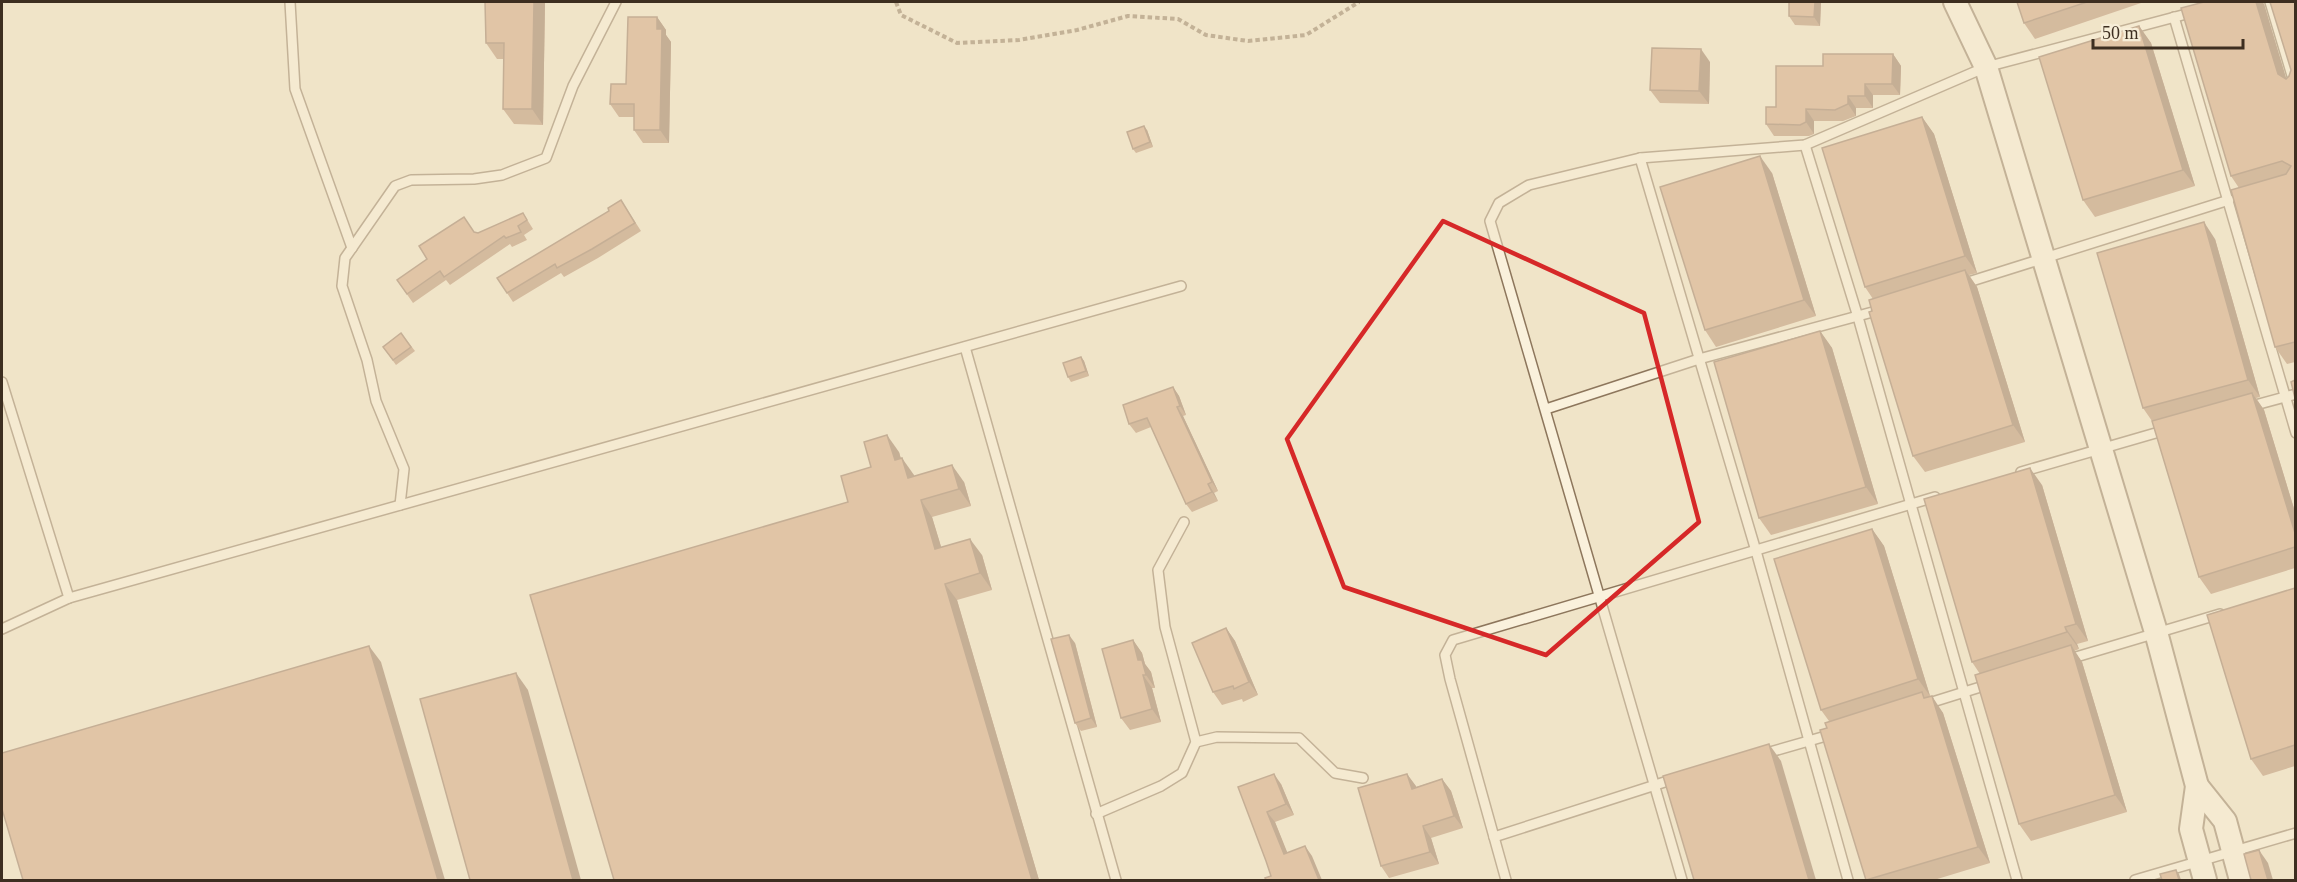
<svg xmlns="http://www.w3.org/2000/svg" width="2297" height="882" font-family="'Times New Roman',serif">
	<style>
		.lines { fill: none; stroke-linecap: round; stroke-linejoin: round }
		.service-casing { stroke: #8d765c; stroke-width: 12 }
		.tertiary-casing { stroke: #8d765c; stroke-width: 26 }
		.path { stroke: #8d765c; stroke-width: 4; stroke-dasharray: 4.5 3; stroke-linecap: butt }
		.service { stroke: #faf1dc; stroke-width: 9 }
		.tertiary { stroke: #faf1dc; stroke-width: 22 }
		.wall { fill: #b2896c }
		.shaded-wall { fill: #916f58 }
		.building { fill: #cf9f7d; stroke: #916f58; stroke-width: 1.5 }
		.marked { fill: none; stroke: #d62828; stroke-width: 4.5; stroke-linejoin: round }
	</style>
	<rect width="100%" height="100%" fill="#f0e4c8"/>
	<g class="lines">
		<defs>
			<g id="service">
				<path d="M290,2L295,89L352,248"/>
				<path d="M2270,2L2296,89"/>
				<path d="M2174,17L2296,433"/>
				<path d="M1805,145L1858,317L2017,880"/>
				<path d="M1640,158L1756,551L1848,880"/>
				<path d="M1962,284L2229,200"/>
				<path d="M965,347L1116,880"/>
				<path d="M2,382L69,598L2,629"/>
				<path d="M2248,407L2296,394"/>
				<path d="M1546,409L1699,359L1880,310"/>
				<path d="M2021,472L2166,430"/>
				<path d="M400,505L404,469L376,401L367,360L342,286L345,258L395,186L411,180L474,179L502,175L546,158L573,86L616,2"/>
				<path d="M69,598L1181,286"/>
				<path d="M2066,660L2220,614"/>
				<path d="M1926,704L1990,684"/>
				<path d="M1196,742L1217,737L1299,738L1335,773L1363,778"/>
				<path d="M1763,754L1833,734"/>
				<path d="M1096,814L1161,786L1182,773L1196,742L1165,627L1158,570L1184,522"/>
				<path d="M1494,837L1674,779"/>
				<path d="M1506,880L1450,679L1445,655L1453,640L1935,497"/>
				<path d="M1682,880L1490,221L1499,203L1529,185L1640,158L1805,145L1986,67L2194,12"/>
				<path d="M2135,880L2296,833"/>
			</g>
			<g id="tertiary">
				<path d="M1955,2L1986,67L2156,632L2197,786L2191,829L2205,880"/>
				<path d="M2197,786L2225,821L2241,880"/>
			</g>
		</defs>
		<use href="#service" class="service-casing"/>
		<use href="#tertiary" class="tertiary-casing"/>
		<path class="path" d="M896,2L901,15L957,43L1019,40L1077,30L1128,16L1178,19L1206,35L1248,41L1306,35L1359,2"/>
		<use href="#service" class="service"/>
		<use href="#tertiary" class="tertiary"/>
	</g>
	<g class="wall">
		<path d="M485,2H545L543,125L514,124L503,109L504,59H497L486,43Z"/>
		<path d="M1821,2L1820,26L1795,25L1789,16Z"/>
		<path d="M2017,2H2144L2035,39L2024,23Z"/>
		<path d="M2204,2H2262L2264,4L2286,79L2289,76L2291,70L2295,2V362L2287,364L2275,347L2239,188L2231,176Z"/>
		<path d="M657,17L666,30V35L671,42L669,143H643L634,130V117H619L610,104L626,84Z"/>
		<path d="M2139,26L2151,43L2195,186L2095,217L2083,200Z"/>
		<path d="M1893,54L1901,66L1900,95H1873V108H1856V116L1843,121H1814V134L1809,136H1774L1766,124L1776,107L1823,66Z"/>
		<path d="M1710,62L1709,104L1660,103L1650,90Z"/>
		<path d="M1922,117L1934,134L1977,273L1969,275L1977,287L2025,442L1925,472L1913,456L1873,299L1865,287Z"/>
		<path d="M1147,130L1153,147L1136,153L1133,149Z"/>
		<path d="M1772,173L1816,316L1716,347L1705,330Z"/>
		<path d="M621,200L641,231L598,258L564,277L561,273L513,302L507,293L609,211Z"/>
		<path d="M523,213L533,229L524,235L527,240L512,247L510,244L450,285L446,280L413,303L397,280L475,232L478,233Z"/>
		<path d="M2215,239L2260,397L2256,398L2264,410L2295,512V568L2211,594L2199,577L2152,421L2143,408Z"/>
		<path d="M1820,331L1832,348L1878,504L1771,535L1759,518Z"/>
		<path d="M401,333L415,351L396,365L383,347Z"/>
		<path d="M1081,357L1084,361L1089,376L1071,382L1068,377Z"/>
		<path d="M1173,387L1179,396L1186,415L1183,416L1218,491L1214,493L1218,501L1192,512L1186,504L1151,427L1136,433L1129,424Z"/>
		<path d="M899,452L901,459L914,476L964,482L971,506L932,517L941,547L982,555L992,590L957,600L1039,880H614L848,502L871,467Z"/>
		<path d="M2042,485L2088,641L2077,644L2079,649L2074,651L2082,662L2127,812L2031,841L2019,824L1980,674L1972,662Z"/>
		<path d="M1872,529L1884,546L1930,696L1943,713L1990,863L1934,880H1866L1827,728L1829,721L1821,710Z"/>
		<path d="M2295,588V766L2263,776L2251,759Z"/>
		<path d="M1226,628L1235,641L1258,695L1243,702L1242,699L1222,705L1213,692Z"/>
		<path d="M1133,640L1142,653L1145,664L1151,672L1155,688H1152L1161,722L1130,730L1121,718Z"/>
		<path d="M1075,643L1097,727L1081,731L1075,723Z"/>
		<path d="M1407,774L1416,787L1442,779L1451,791L1463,828L1431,838L1439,864L1389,878L1381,866Z"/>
		<path d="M1281,784L1294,815L1275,822L1287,853L1312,856L1271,876L1266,861L1238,787Z"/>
	</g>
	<g class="shaded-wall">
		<path d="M534,2H545L543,125L532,109Z"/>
		<path d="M1815,2H1821L1820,26L1814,17Z"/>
		<path d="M2256,2H2262L2264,4L2290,91L2278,74Z"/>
		<path d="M657,17L666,30V35L671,42L669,143L660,130Z"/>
		<path d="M2139,26L2151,43L2195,186L2183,170Z"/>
		<path d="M1701,49L1710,62L1709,104L1699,91Z"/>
		<path d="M1893,54L1901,66L1900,95L1892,84Z"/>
		<path d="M1865,84L1873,95V108L1865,96Z"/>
		<path d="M1848,96L1856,108V116L1848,104Z"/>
		<path d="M1806,109L1814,121V134L1806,122Z"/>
		<path d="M1922,117L1934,134L1977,273L1965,256Z"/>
		<path d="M1144,126L1147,130L1153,147L1150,142Z"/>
		<path d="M1760,156L1772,173L1816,316L1804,300Z"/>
		<path d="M2204,222L2215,239L2260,397L2248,380Z"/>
		<path d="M1965,270L1977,287L2025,442L2013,425Z"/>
		<path d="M1820,331L1832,348L1878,504L1866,487Z"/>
		<path d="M1081,357L1084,361L1089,376L1086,371Z"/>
		<path d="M1173,387L1179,396L1186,415L1180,406Z"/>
		<path d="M2252,393L2264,410L2295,512V533Z"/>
		<path d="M1177,407L1183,416L1218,491L1212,482Z"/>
		<path d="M887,435L899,452L906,477L895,460Z"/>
		<path d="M902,458L914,475L920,495L908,478Z"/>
		<path d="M952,465L964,482L971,506L959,489Z"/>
		<path d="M2030,468L2042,485L2088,641L2076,624Z"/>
		<path d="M1208,484L1214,493L1218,501L1212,492Z"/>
		<path d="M921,500L932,517L947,566L935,549Z"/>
		<path d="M1872,529L1884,546L1930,696L1918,679Z"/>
		<path d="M970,539L982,555L992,590L980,573Z"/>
		<path d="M945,584L957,600L1039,880H1032Z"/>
		<path d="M2065,627L2077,644L2079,649L2067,632Z"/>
		<path d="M1226,628L1235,641L1258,695L1249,682Z"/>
		<path d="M1069,635L1075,643L1097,727L1091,718Z"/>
		<path d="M1133,640L1142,653L1145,664L1151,672L1155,688L1146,675L1138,660Z"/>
		<path d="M2071,645L2082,662L2127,812L2115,795Z"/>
		<path d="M369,646L381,662L445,880H438Z"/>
		<path d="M516,673L528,690L581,880H573Z"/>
		<path d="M1143,675L1152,688L1161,722L1152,709Z"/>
		<path d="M1932,696L1943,713L1990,863L1978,847Z"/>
		<path d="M1769,744L1781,761L1816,880H1809Z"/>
		<path d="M1274,774L1281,784L1294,815L1286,804Z"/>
		<path d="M1407,774L1416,786L1420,801L1412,789Z"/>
		<path d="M1442,779L1451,791L1463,828L1454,816Z"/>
		<path d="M1267,812L1275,822L1292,864L1284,854Z"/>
		<path d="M1423,826L1431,838L1439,864L1430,852Z"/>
		<path d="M1305,846L1312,856L1322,880H1319Z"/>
		<path d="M2259,850L2268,863L2273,880H2268Z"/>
		<path d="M2176,870L2179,874L2181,880H2179Z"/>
	</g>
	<g class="building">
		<path d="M485,2H534L532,109H503L504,43H486Z"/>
		<path d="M1789,2H1815L1814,17L1789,16Z"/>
		<path d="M2017,2H2087L2024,23Z"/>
		<path d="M2204,2H2256L2278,74L2286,79L2289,76L2291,70L2270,2H2295V342L2275,347L2231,190L2286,174L2291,166L2282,161L2231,176L2181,8Z"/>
		<path d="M628,17H657V29H662L660,130H634V104H610L611,84H626Z"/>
		<path d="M2139,26L2183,170L2083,200L2039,57Z"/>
		<path d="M1652,48L1701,49L1699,91L1650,90Z"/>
		<path d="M1823,54H1893L1892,84H1865V96H1848V104L1835,110L1806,109V122L1800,125L1766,124V107H1776V66H1823Z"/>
		<path d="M1922,117L1965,256L1865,287L1822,148Z"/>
		<path d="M1144,126L1150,142L1133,149L1127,132Z"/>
		<path d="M1760,156L1804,300L1705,330L1660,187Z"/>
		<path d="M621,200L635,223L592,249L557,268L555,264L507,293L497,278L609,211L608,208Z"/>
		<path d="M523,213L527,220L518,226L521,232L506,238L504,236L444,277L440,271L407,294L397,280L427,259L419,246L464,217L474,232L478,233Z"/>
		<path d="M2204,222L2248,380L2143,408L2097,253Z"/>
		<path d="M1965,270L2013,425L1913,456L1869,312L1872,311L1869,300Z"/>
		<path d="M1820,331L1866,487L1759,518L1714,362Z"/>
		<path d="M401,333L411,347L393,360L383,347Z"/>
		<path d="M1081,357L1086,371L1068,377L1063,363Z"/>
		<path d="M2295,380V398L2291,382Z"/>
		<path d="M1173,387L1180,406L1177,407L1212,482L1208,484L1212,492L1186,504L1147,418L1129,424L1123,405Z"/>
		<path d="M2252,393L2295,533V547L2199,577L2152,421Z"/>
		<path d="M887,435L895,460L902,458L908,478L952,465L959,489L921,500L935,549L970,539L980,573L945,584L1032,880H614L530,595L848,502L841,476L871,467L864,442Z"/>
		<path d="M2030,468L2076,624L2065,627L2067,632L1972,662L1924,499Z"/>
		<path d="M1872,529L1918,679L1821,710L1774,559Z"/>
		<path d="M2295,588V745L2251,759L2207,615Z"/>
		<path d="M1226,628L1249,682L1234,689L1233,686L1213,692L1192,643Z"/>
		<path d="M1069,635L1091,718L1075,723L1051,639Z"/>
		<path d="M1133,640L1138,660H1142L1146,675H1143L1152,709L1121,718L1102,649Z"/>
		<path d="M2071,645L2115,795L2019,824L1975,675Z"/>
		<path d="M369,646L438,880H23L2,809V753Z"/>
		<path d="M516,673L573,880H470L420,699Z"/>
		<path d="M1922,692L1924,698L1932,696L1978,847L1866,880L1820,730L1827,728L1825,723Z"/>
		<path d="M1769,744L1809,880H1694L1663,776Z"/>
		<path d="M1274,774L1286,804L1267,812L1284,854L1305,846L1319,880H1266L1265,878L1271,876L1266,861L1238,787Z"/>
		<path d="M1407,774L1412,789L1442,779L1454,816L1423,826L1430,852L1381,866L1358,788Z"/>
		<path d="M2259,850L2268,880H2251L2244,854Z"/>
		<path d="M2176,870L2179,880H2162L2160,874Z"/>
	</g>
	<path d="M0 0H2297V882H0ZM1443,221L1644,313L1699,522L1546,655L1344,587L1287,439Z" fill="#f0e4c8" fill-opacity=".55" fill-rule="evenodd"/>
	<path class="marked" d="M1443,221L1644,313L1699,522L1546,655L1344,587L1287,439Z"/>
	<rect width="2297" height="882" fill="none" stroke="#3d2e20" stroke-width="6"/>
	<path d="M2093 39v9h150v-9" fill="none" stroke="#3d2e20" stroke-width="3"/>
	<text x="2102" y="39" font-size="18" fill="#3d2e20" stroke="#f7eed8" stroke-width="4.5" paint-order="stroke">50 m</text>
</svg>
